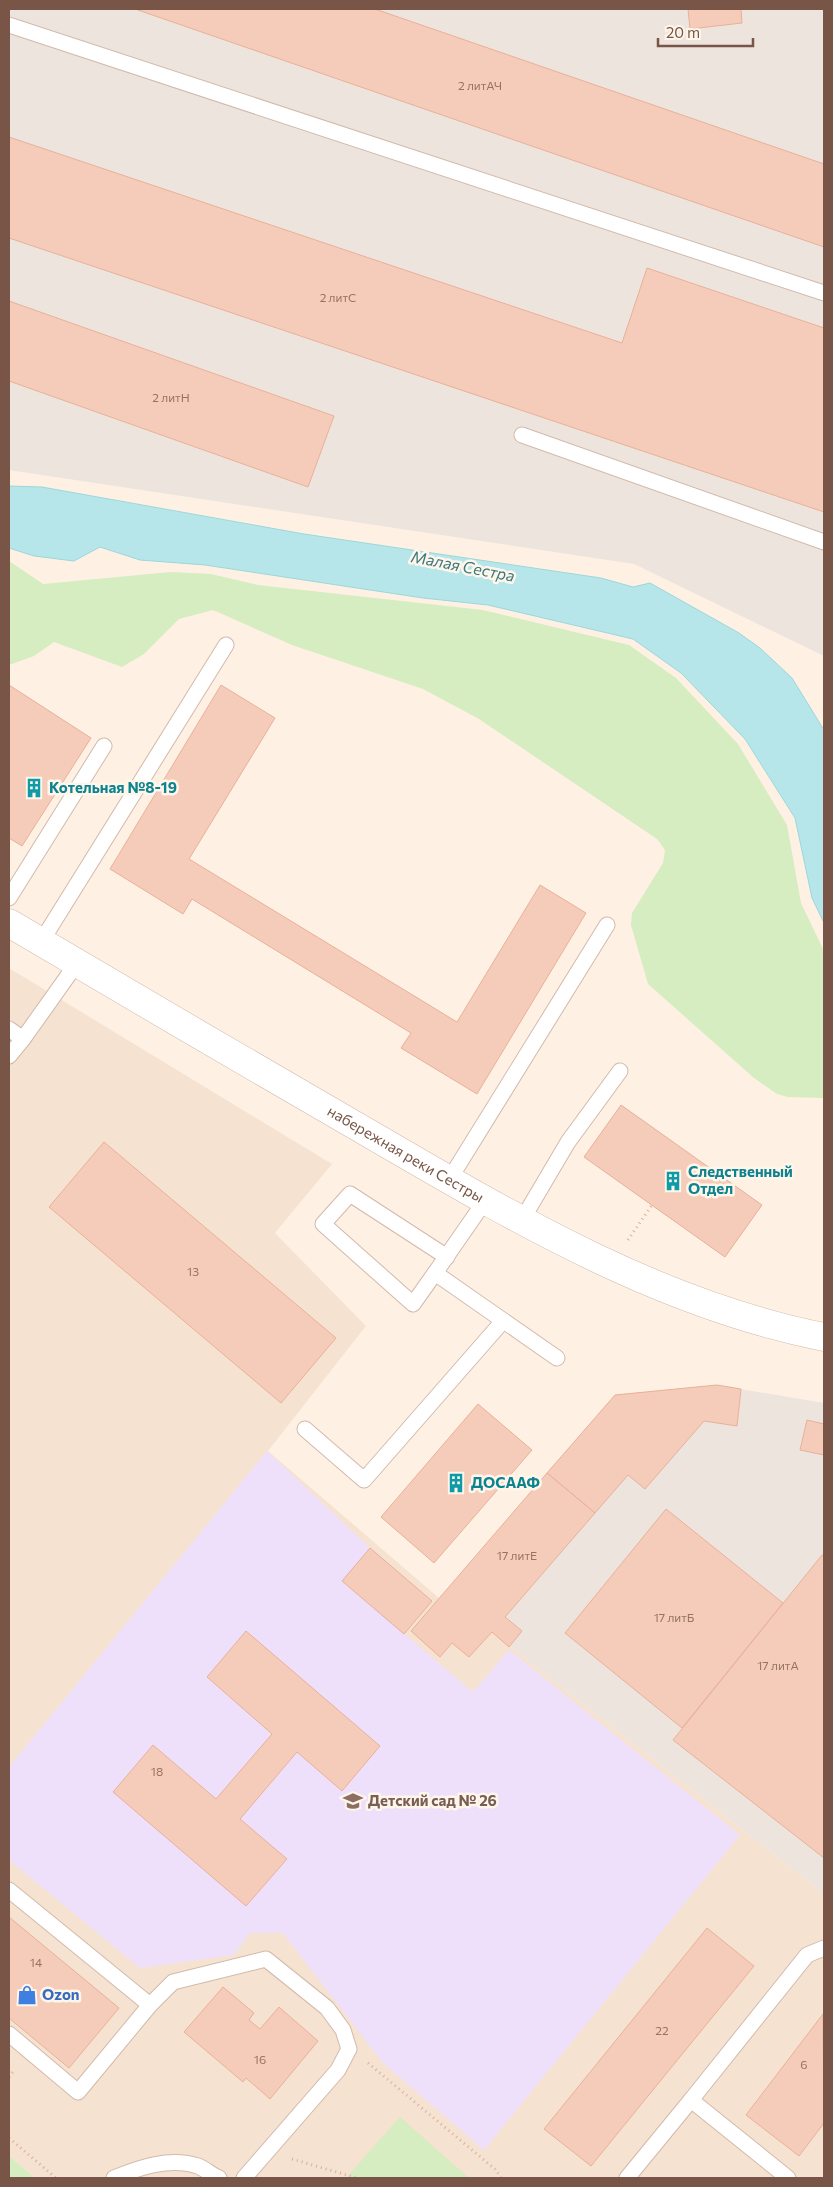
<svg xmlns="http://www.w3.org/2000/svg" width="833" height="2187" font-family="Commissioner,sans-serif">
	<style>
		.residential { fill: #f6e2d1 }
		.industrial { fill: #ede4de }
		.education { fill: #eee0fa }
		.green { fill: #d6ecc1 }
		.water { fill: #b6e6e9; stroke: #9cd7db }
		.building { fill: #f5ccb9; stroke: #e9b098 }
		.lines { fill: none; stroke-linecap: round; stroke-linejoin: round }
		.service-casing { stroke: #d2baab; stroke-width: 17 }
		.minor-casing { stroke: #d2baab; stroke-width: 29 }
		.path { stroke: #daaf9c; stroke-width: 3; stroke-dasharray: 1 4; stroke-linecap: butt }
		.service { stroke: #fff; stroke-width: 15 }
		.minor { stroke: #fff; stroke-width: 28 }
		.labels { text-anchor: middle; stroke-width: 5; stroke-linejoin: round; paint-order: stroke }
		.number-label { font-size: 12px; fill: #977364 }
		.culture-label { font-size: 15px; font-weight: bold; fill: #0d838f; stroke: #fff6eb; text-anchor: start }
		.street-label { font-size: 15px; fill: #785547; stroke: #fff6eb }
		.education-label { font-size: 15px; font-weight: bold; fill: #785e54; stroke: #fff6eb; text-anchor: start }
		.shop-label { font-size: 15px; font-weight: bold; fill: #366cbe; stroke: #fff6eb; text-anchor: start }
		.water-label { font-size: 16px; font-style: italic; fill: #3a787e; stroke: #fff6eb }
	</style>
	<rect width="100%" height="100%" fill="#fef1e3"/>
	<path class="residential" d="M9,968L332,1164L275,1233L366,1326L268,1451L439,1598L411,1631L452,1643L492,1632L824,1894V2178H35L9,2156Z"/>
	<g class="industrial">
		<path d="M9,9H824V656L634,564L9,470Z"/>
		<path d="M717,1385L824,1403V1894L492,1632L469,1657L452,1643L440,1657L411,1631L615,1395Z"/>
	</g>
	<path class="education" d="M267,1451L370,1548L342,1581L473,1692L509,1650L740,1835L484,2150L383,2063L283,1933H250L234,1955L140,1968L9,1860V1767Z"/>
	<g class="green">
		<path d="M9,561L43,584L171,572L211,574L258,585L483,610L629,645L676,678L738,744L787,825L801,903L824,951V1098L788,1097L777,1094L754,1078L648,984L631,925L632,913L663,863L665,850L657,839L479,719L423,689L292,645L213,610L179,619L144,654L122,667L54,642L34,656L9,665Z"/>
		<path d="M400,2117L469,2178H346Z"/>
		<path d="M9,2156L35,2178H9Z"/>
	</g>
	<path class="water" d="M9,486L42,487L304,534L601,578L633,587L650,583L739,633L760,648L792,678L824,730V923L812,898L795,818L745,739L681,673L633,639L488,605L423,598L205,565L140,560L100,547L74,561L34,556L9,548Z"/>
	<g class="building">
		<path d="M135,9H375L824,164V247Z"/>
		<path d="M688,9H741L742,23L690,29Z"/>
		<path d="M9,137L622,343L647,268L824,328V512L9,238Z"/>
		<path d="M9,301L334,416L308,487L9,381Z"/>
		<path d="M9,685L91,738L22,846L9,838Z"/>
		<path d="M221,685L275,718L189,859L457,1022L540,885L586,913L477,1094L401,1048L411,1033L192,899L183,914L110,869Z"/>
		<path d="M621,1105L762,1205L725,1257L584,1157Z"/>
		<path d="M104,1142L336,1338L281,1403L49,1207Z"/>
		<path d="M717,1385L741,1389L737,1426L704,1421L645,1489L628,1475L595,1513L547,1473L615,1395Z"/>
		<path d="M478,1404L532,1450L434,1563L381,1517Z"/>
		<path d="M807,1420L824,1424V1455L800,1450Z"/>
		<path d="M547,1473L595,1513L505,1617L522,1631L509,1647L492,1632L469,1657L452,1643L440,1657L411,1631Z"/>
		<path d="M666,1509L783,1603L682,1728L565,1633Z"/>
		<path d="M370,1548L432,1601L404,1634L342,1581Z"/>
		<path d="M822,1555L824,1556V1858L673,1740Z"/>
		<path d="M246,1631L380,1746L342,1791L297,1752L240,1819L287,1859L246,1906L113,1792L153,1745L216,1799L272,1734L207,1677Z"/>
		<path d="M9,1917L119,2008L69,2068L9,2018Z"/>
		<path d="M707,1928L754,1966L591,2166L544,2129Z"/>
		<path d="M223,1987L254,2013L249,2020L260,2029L279,2007L318,2041L270,2099L246,2078L243,2082L184,2032Z"/>
		<path d="M823,2014L824,2123L799,2156L746,2115Z"/>
	</g>
	<g class="lines">
		<defs>
			<g id="service">
				<path d="M9,25L824,293"/>
				<path d="M522,435L824,542"/>
				<path d="M9,898L104,746"/>
				<path d="M41,942L226,645"/>
				<path d="M9,1029L23,1039"/>
				<path d="M9,1056L23,1039L77,963"/>
				<path d="M449,1180L607,925"/>
				<path d="M485,1201L435,1273L557,1358"/>
				<path d="M522,1220L568,1142L620,1071"/>
				<path d="M435,1273L413,1304L323,1224L350,1194L447,1257"/>
				<path d="M305,1429L364,1480L503,1321"/>
				<path d="M9,1890L150,2005"/>
				<path d="M9,2034L78,2092L150,2005L173,1982L266,1959L327,2008L343,2030L349,2049L338,2070L244,2178"/>
				<path d="M114,2178C140,2167 170,2157 198,2166C205,2169 212,2175 219,2178"/>
				<path d="M627,2178L691,2100"/>
				<path d="M788,2178L691,2100L807,1955L824,1948"/>
			</g>
			<g id="minor">
				<path id="s1" d="M9,923C122,990 237,1057 351,1123C501,1210 652,1303 824,1337"/>
			</g>
		</defs>
		<use href="#service" class="service-casing"/>
		<use href="#minor" class="minor-casing"/>
		<g class="path">
			<path d="M628,1240L652,1205"/>
			<path d="M368,2063L496,2170L501,2178"/>
			<path d="M9,2077L15,2069"/>
			<path d="M9,2138L56,2178"/>
			<path d="M292,2159L357,2178"/>
		</g>
		<use href="#service" class="service"/>
		<use href="#minor" class="minor"/>
	</g>
	<defs>
		<symbol id="building-bare" viewBox="-9 -9 18 18"><path d="M-4-6H4V6H1V3H-1V6H-4ZM-2.5-4.3h1.7v1.8h-1.7ZM.8-4.3h1.7v1.8H.8ZM-2.5-1h1.7V.8h-1.7ZM.8-1h1.7V.8H.8Z" fill="#0f9aa8" stroke="#fff6eb" stroke-width="2.5" paint-order="stroke"/></symbol>
		<symbol id="school-bare" viewBox="-9 -9 18 18"><path d="M0-5L7-2L0 1L-7-2ZM-4 1L0 2.5L4 1V4Q0 6-4 4Z" fill="#8d6e63" stroke="#fff6eb" stroke-width="2.5" paint-order="stroke"/></symbol>
		<symbol id="shop-bare" viewBox="-9 -9 18 18"><path d="M-5-2.5h2.3a2.7 3.5 0 0 1 5.4 0H5L5.5 6h-11ZM-1.5-2.5h3a1.5 2.3 0 0 0-3 0Z" fill="#3f7fe0" stroke="#fff6eb" stroke-width="2.5" paint-order="stroke"/></symbol>
	</defs>
	<g fill-rule="evenodd">
		<use href="#building-bare" x="20" y="774" width="28" height="28"/>
		<use href="#building-bare" x="659" y="1167" width="28" height="28"/>
		<use href="#building-bare" x="442" y="1469" width="28" height="28"/>
		<use href="#school-bare" x="339" y="1787" width="28" height="28"/>
		<use href="#shop-bare" x="13" y="1981" width="28" height="28"/>
	</g>
	<g class="labels">
		<g class="number-label">
			<text x="480" y="90">2 литАЧ</text>
			<text x="338" y="302">2 литС</text>
			<text x="171" y="402">2 литН</text>
			<text x="193" y="1276">13</text>
			<text x="517" y="1560">17 литЕ</text>
			<text x="674" y="1622">17 литБ</text>
			<text x="778" y="1670">17 литА</text>
			<text x="157" y="1776">18</text>
			<text x="36" y="1967">14</text>
			<text x="662" y="2035">22</text>
			<text x="260" y="2064">16</text>
			<text x="804" y="2069">6</text>
		</g>
		<g class="culture-label">
			<text x="49" y="793">Котельная №8-19</text>
			<text x="688" y="1177">Следственный<tspan x="688" dy="17">Отдел</tspan></text>
			<text x="471" y="1488">ДОСААФ</text>
		</g>
		<g class="street-label">
			<text dy="5" stroke="none"><textPath href="#s1" startOffset="459">набережная реки Сестры</textPath></text>
		</g>
		<g class="education-label">
			<text x="368" y="1806">Детский сад № 26</text>
		</g>
		<g class="shop-label">
			<text x="42" y="2000">Ozon</text>
		</g>
		<g class="water-label">
			<text transform="translate(463 566) rotate(11)" y="6">Малая Сестра</text>
		</g>
	</g>
	<rect width="833" height="2187" fill="none" stroke="#785547" stroke-width="20"/>
	<path d="M658 38v8h95v-8" fill="none" stroke="#785547" stroke-width="2.5"/>
	<text x="666" y="38" font-size="15" fill="#785547" stroke="#fff6eb" stroke-width="4" paint-order="stroke">20 m</text>
</svg>
